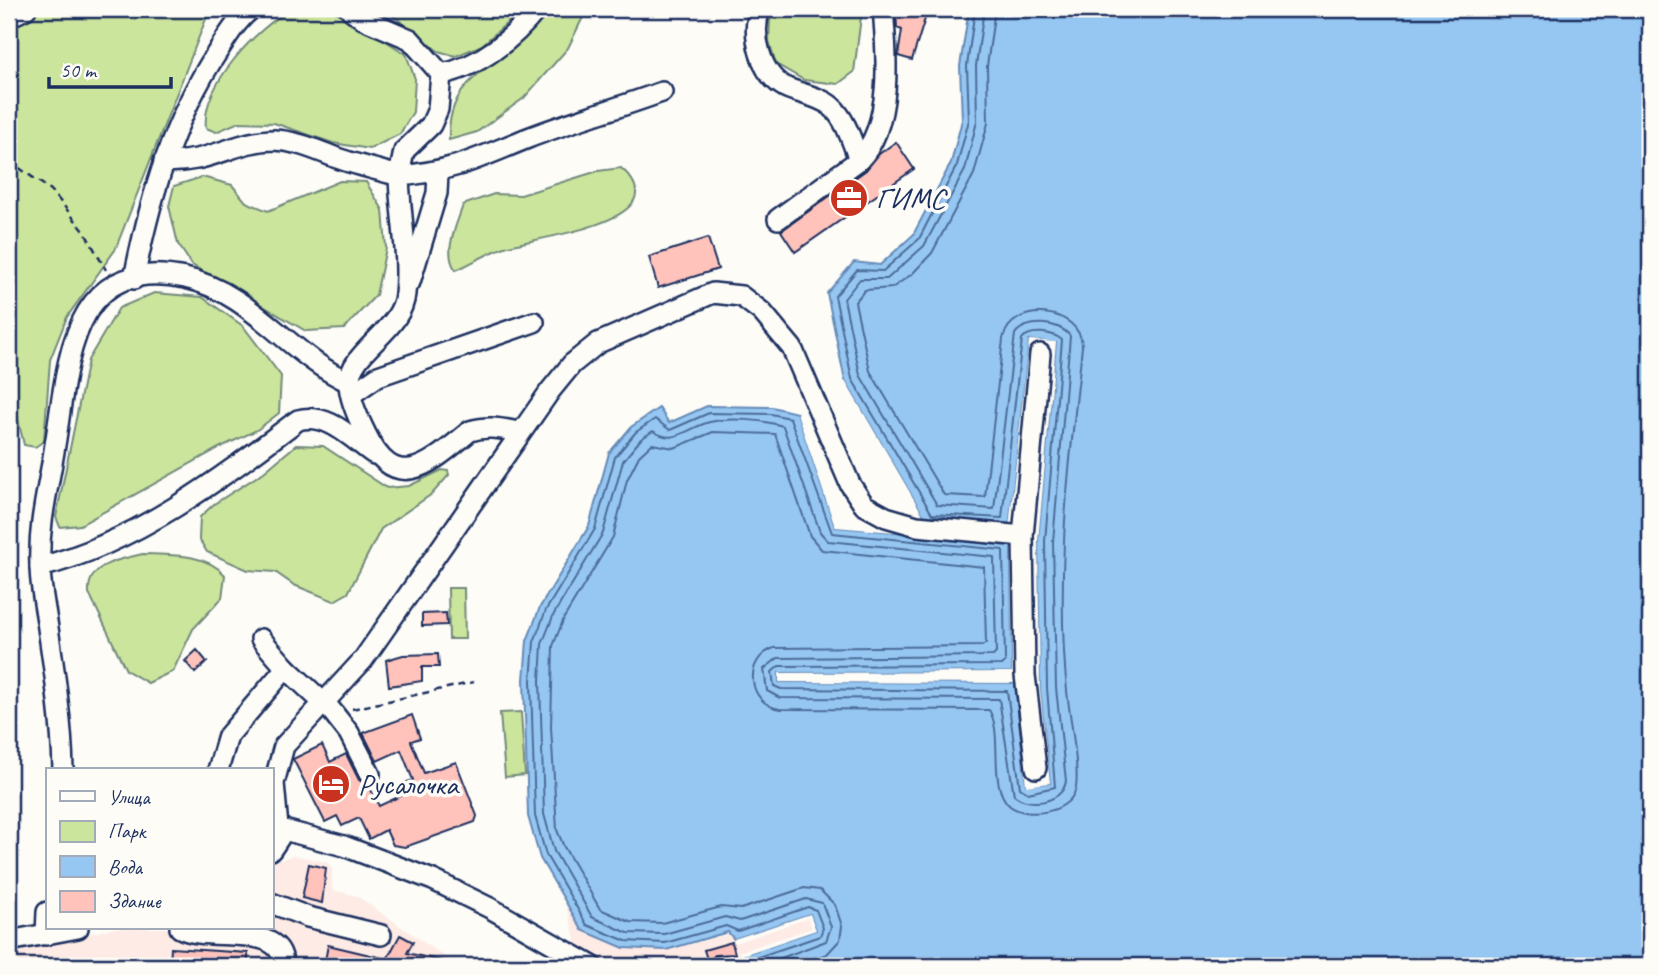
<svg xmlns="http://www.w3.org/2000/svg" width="1659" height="975" font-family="Caveat,sans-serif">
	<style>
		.built { fill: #feebe5 }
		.green { fill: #cbe59c; stroke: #738a7d; stroke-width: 2 }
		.water { fill: #96c7f2; stroke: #658ab7; stroke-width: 2 }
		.pier { fill: #fdfcf7 }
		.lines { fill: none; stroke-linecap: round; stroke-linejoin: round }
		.shore { stroke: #4c6c99; stroke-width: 2 }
		.building { fill: #ffc3bc; stroke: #1b2f5e; stroke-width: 2 }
		.minor-casing { stroke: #1b2f5e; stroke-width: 24 }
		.path { stroke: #1b2f5e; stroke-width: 2.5; stroke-dasharray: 7 5; stroke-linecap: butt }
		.minor { stroke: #fdfcf7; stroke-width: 19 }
		.labels { text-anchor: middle; stroke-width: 7; stroke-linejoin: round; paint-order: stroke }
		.poi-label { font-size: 30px; fill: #1b2f5e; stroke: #fdfcf7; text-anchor: start }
	</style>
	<rect width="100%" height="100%" fill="#fdfcf7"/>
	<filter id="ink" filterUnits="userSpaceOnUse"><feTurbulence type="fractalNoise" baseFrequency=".0143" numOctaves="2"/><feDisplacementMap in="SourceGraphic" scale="14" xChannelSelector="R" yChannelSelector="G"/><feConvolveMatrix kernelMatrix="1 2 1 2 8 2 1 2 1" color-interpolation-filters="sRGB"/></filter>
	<g filter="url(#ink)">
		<path class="built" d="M293,855L326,862L332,868V890L357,896L454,963L549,966L573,957L579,953L565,901L582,930L666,950L810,914L816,930L741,955L744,966H12L16,951L114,928H271V868L275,862Z"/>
		<g class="green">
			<path d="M9,9H218L206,19L115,250L67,317L50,360L44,441L35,447L24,445L9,381Z"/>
			<path d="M292,9H329L353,20L406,54L415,79L413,112L400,134L370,149L333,143L274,123L239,122L216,132L206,128C201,86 257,27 292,9Z"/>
			<path d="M366,9H523L482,45L456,56L438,51L391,14Z"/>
			<path d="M554,9H587L568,48L524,98L477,132L449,140C447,87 480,75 513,46C527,34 540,21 554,9Z"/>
			<path d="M781,9H862L854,72L838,84L804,80L776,64L769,41L770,20Z"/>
			<path d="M621,168C684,222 531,238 505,247C488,253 472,263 456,270C442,253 457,224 463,205L494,194L521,195L598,171Z"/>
			<path d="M202,177L232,185L246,202L268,211L340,181L366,182L383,210L386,248L376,295L344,329L306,331L192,265L178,244L169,206L174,186Z"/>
			<path d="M154,293L202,297L243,326L281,376L279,413L257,430L219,448L80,525L60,527L56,517L88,360L119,308Z"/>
			<path d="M296,445L323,446L387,488L409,486L442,470L448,471L449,475L432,494L381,529L348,593L334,601L294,585L275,572L248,570L207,552L199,539L200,517L214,504L264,472Z"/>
			<path d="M143,554C170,555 206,553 225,575L222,598L193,629L173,671L148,683L126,670L89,593C87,563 121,559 143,554Z"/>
			<path d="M448,588H464L465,639H449Z"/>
			<path d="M521,712L525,775L505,777L500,713Z"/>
		</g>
		<path class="water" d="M969,9H1650V966H744L740,956L816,930L810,914L734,939L728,932L666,950L624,948L582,930L540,858L528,816L524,680L527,641L540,607L589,526L609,453L631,427L659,408L669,423L707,406L772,407L797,413L835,527L1011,542L1012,672L779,673V682L1015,683L1026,785L1050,783L1040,689L1038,541L1056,343L1029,340L1009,528L926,520L845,381L827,293L854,262L880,265L913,235L951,163L962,120L960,66Z"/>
		<g class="pier">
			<path d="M1029,340L1056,342L1038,541L1040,689L1050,783L1026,786L1015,683L779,682V673L1012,672L1011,542L835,527L797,413L800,411L838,524L1014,540L1016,672L1012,676L783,679L1016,680L1030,782L1046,780L1036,689L1034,541L1052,345L1032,343L1012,528L924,523L842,383L845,381L926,520L1009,527Z"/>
			<path d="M810,914L816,930L740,956L739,952L812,928L808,918L735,943L734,939Z"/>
		</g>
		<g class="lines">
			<g class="shore">
				<path d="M750,966L752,959L820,936L823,928L816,910L808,907L738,931L726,926L665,943L626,941L587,925L546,855L535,816L531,681L534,642L546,610L595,529L615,457L636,432L655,419L670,430L709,413L771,414L790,418L832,533L1003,550L1005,662L1002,665L779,666L772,672L774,686L781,689L1007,691L1020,788L1028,793L1055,787L1047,688L1045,541L1062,340C1053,332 1030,329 1022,339L1002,518L932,514L852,379L835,296L857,270L883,271L919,239L957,165L969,120L967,66L975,9"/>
				<path d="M760,966L826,941L831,927L822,903L806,899L740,921L725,917L664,934L628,933L592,917L554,851L544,814L540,681L542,644L554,614L603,533L623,461L641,439L653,431C675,446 688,427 710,422C730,417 763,420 783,426L820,532L828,541L994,557L996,653L993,656L778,658L764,669L767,691L780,698L999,699L1014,795C1029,808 1063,803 1066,781L1056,688L1053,542L1070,336C1059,321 1026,319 1015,334L994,509L937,505L860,375L844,299L860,279H887L924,246L965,170L977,121L976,66L984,9"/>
				<path d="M791,966L827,954L840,940L842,926L835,905L820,890L804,888L741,909L721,907L662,923L630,922L600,909L564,847L557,830L551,727L553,646L564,618L613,537L627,480L639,456L652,444L674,448L713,432L775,434L810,536L822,550L984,567L986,643L982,646L774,648C743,659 747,704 780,709L989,710C1004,733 987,787 1010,806C1027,819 1068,813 1075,791C1081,773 1069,713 1067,691C1062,643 1062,590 1064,542C1066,477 1076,411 1082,346C1081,307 1011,300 1003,339L985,497L944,495L870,371L855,302L865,290L892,288L912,274L932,253L974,174L988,123L987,66L995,9"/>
			</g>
		</g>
		<g class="building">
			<path d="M896,9H928L912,60L898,56L902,30L897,28Z"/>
			<path d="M896,142L914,169L795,252L781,231L866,170L879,154Z"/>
			<path d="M708,238L718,269L658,288L649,257Z"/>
			<path d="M446,613L447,625L422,626V614Z"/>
			<path d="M197,650L207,662L195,673L185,661Z"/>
			<path d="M438,654L439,667H422V681L389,686L386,660L403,655Z"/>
			<path d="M412,715L420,738L411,741L424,773L456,762L477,816L475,822L405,847L393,845L386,830L369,839L359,818L342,826L337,816L325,822L293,759L322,745L330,762L346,754L359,780L369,786L379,806L405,794L402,784L413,780L401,750L377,761L363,733Z"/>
			<path d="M309,864L326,868L322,903L302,898Z"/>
			<path d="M400,935L413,942L407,953L442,961L441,966H324L328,945L387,959Z"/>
			<path d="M732,942L735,954L715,955L708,962L704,950Z"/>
			<path d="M171,948L248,953V966H170Z"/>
		</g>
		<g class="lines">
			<defs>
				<g id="minor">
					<path d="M760,9C751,34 760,74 785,87C799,94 819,96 831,106C846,119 852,142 859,160L778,219"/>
					<path d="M9,17L26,9"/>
					<path d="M441,74C478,68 514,38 537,9"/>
					<path d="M859,160C893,126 887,53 883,9"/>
					<path d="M164,161C208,165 236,140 274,140C297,141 316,150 337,158C357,165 378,170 399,176L404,151L431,125L438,109L441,74L410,39L363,19L350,9"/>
					<path d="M134,279C150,198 172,121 218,51C227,37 237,20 251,9"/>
					<path d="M410,282L437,193L438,173"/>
					<path d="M352,394L378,376L534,322"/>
					<path d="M520,432C502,429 488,425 470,431C431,463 396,497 366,434C359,420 349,399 349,383C350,350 402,331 405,294C409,256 400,215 399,176C455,171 478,158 528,138C572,121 618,108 662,92"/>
					<path d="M40,567C136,543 220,479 298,420C328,412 351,438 374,454"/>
					<path d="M261,639L286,668L331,710L349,733L370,774"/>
					<path d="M1036,768L1025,675L1023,536L1040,354"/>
					<path d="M63,770C62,723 55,675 48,628C45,607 40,586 40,565C38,523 49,486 55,445C68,366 69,254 185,278C251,292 290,356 349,382"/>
					<path d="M218,770L228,736L286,668"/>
					<path d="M280,829L344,846L433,880L490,908L592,966"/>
					<path d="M271,850L279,838L274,783L284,746L363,660L550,391L572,364L598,343L713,293L741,296L762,312L792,348L850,484L864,505L886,517L917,526L1023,536"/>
					<path d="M271,903L308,917L381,935"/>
					<path d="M180,928C207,943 284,920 283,966"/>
					<path d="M46,935L47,912"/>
					<path d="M9,941L78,928"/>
					<path d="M720,966H721"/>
				</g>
			</defs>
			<use href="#minor" class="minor-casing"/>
			<g class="path">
				<path d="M9,161L51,190L84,231L106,270"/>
				<path d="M352,709L474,682"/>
			</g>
			<use href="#minor" class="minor"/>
		</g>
	</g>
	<defs>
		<symbol id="office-disc" viewBox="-11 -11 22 22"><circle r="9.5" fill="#c8321e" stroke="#fdfcf7"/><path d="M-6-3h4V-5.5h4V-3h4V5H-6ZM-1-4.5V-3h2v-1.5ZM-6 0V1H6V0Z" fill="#fff"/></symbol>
		<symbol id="hotel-disc" viewBox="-11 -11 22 22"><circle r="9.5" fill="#c8321e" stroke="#fdfcf7"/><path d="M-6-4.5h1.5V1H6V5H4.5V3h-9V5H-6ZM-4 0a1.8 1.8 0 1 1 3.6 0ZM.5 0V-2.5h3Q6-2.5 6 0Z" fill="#fff"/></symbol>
	</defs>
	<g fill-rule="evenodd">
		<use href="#office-disc" x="827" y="176" width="44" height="44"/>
		<use href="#hotel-disc" x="309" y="762" width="44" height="44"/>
	</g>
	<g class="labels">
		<g class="poi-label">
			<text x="876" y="208">ГИМС</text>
			<text x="358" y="794">Русалочка</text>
		</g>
	</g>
	<rect width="1659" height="975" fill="none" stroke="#fdfcf7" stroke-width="35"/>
	<rect x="18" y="18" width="1624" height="940" fill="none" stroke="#1b2f5e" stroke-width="2.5" filter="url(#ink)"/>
	<rect x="46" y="768" width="228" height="161" fill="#fdfcf7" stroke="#a3aaba" stroke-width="2"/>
	<rect x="60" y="791" width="35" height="10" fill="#fdfcf7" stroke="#a3aaba" stroke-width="2"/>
	<text x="108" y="804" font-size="21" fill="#1b2f5e">Улица</text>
	<rect x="60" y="821" width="35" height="21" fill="#cbe59c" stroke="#a3aaba" stroke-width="2"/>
	<text x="108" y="838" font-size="21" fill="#1b2f5e">Парк</text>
	<rect x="60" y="856" width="35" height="21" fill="#96c7f2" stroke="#a3aaba" stroke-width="2"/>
	<text x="108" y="874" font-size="21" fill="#1b2f5e">Вода</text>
	<rect x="60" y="891" width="35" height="21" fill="#ffc3bc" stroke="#a3aaba" stroke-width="2"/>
	<text x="108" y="908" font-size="21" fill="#1b2f5e">Здание</text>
	<path d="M49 77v10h122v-10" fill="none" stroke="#1b2f5e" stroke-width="3.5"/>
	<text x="60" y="77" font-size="21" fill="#1b2f5e" stroke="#fdfcf7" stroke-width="5" paint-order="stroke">50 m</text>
</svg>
